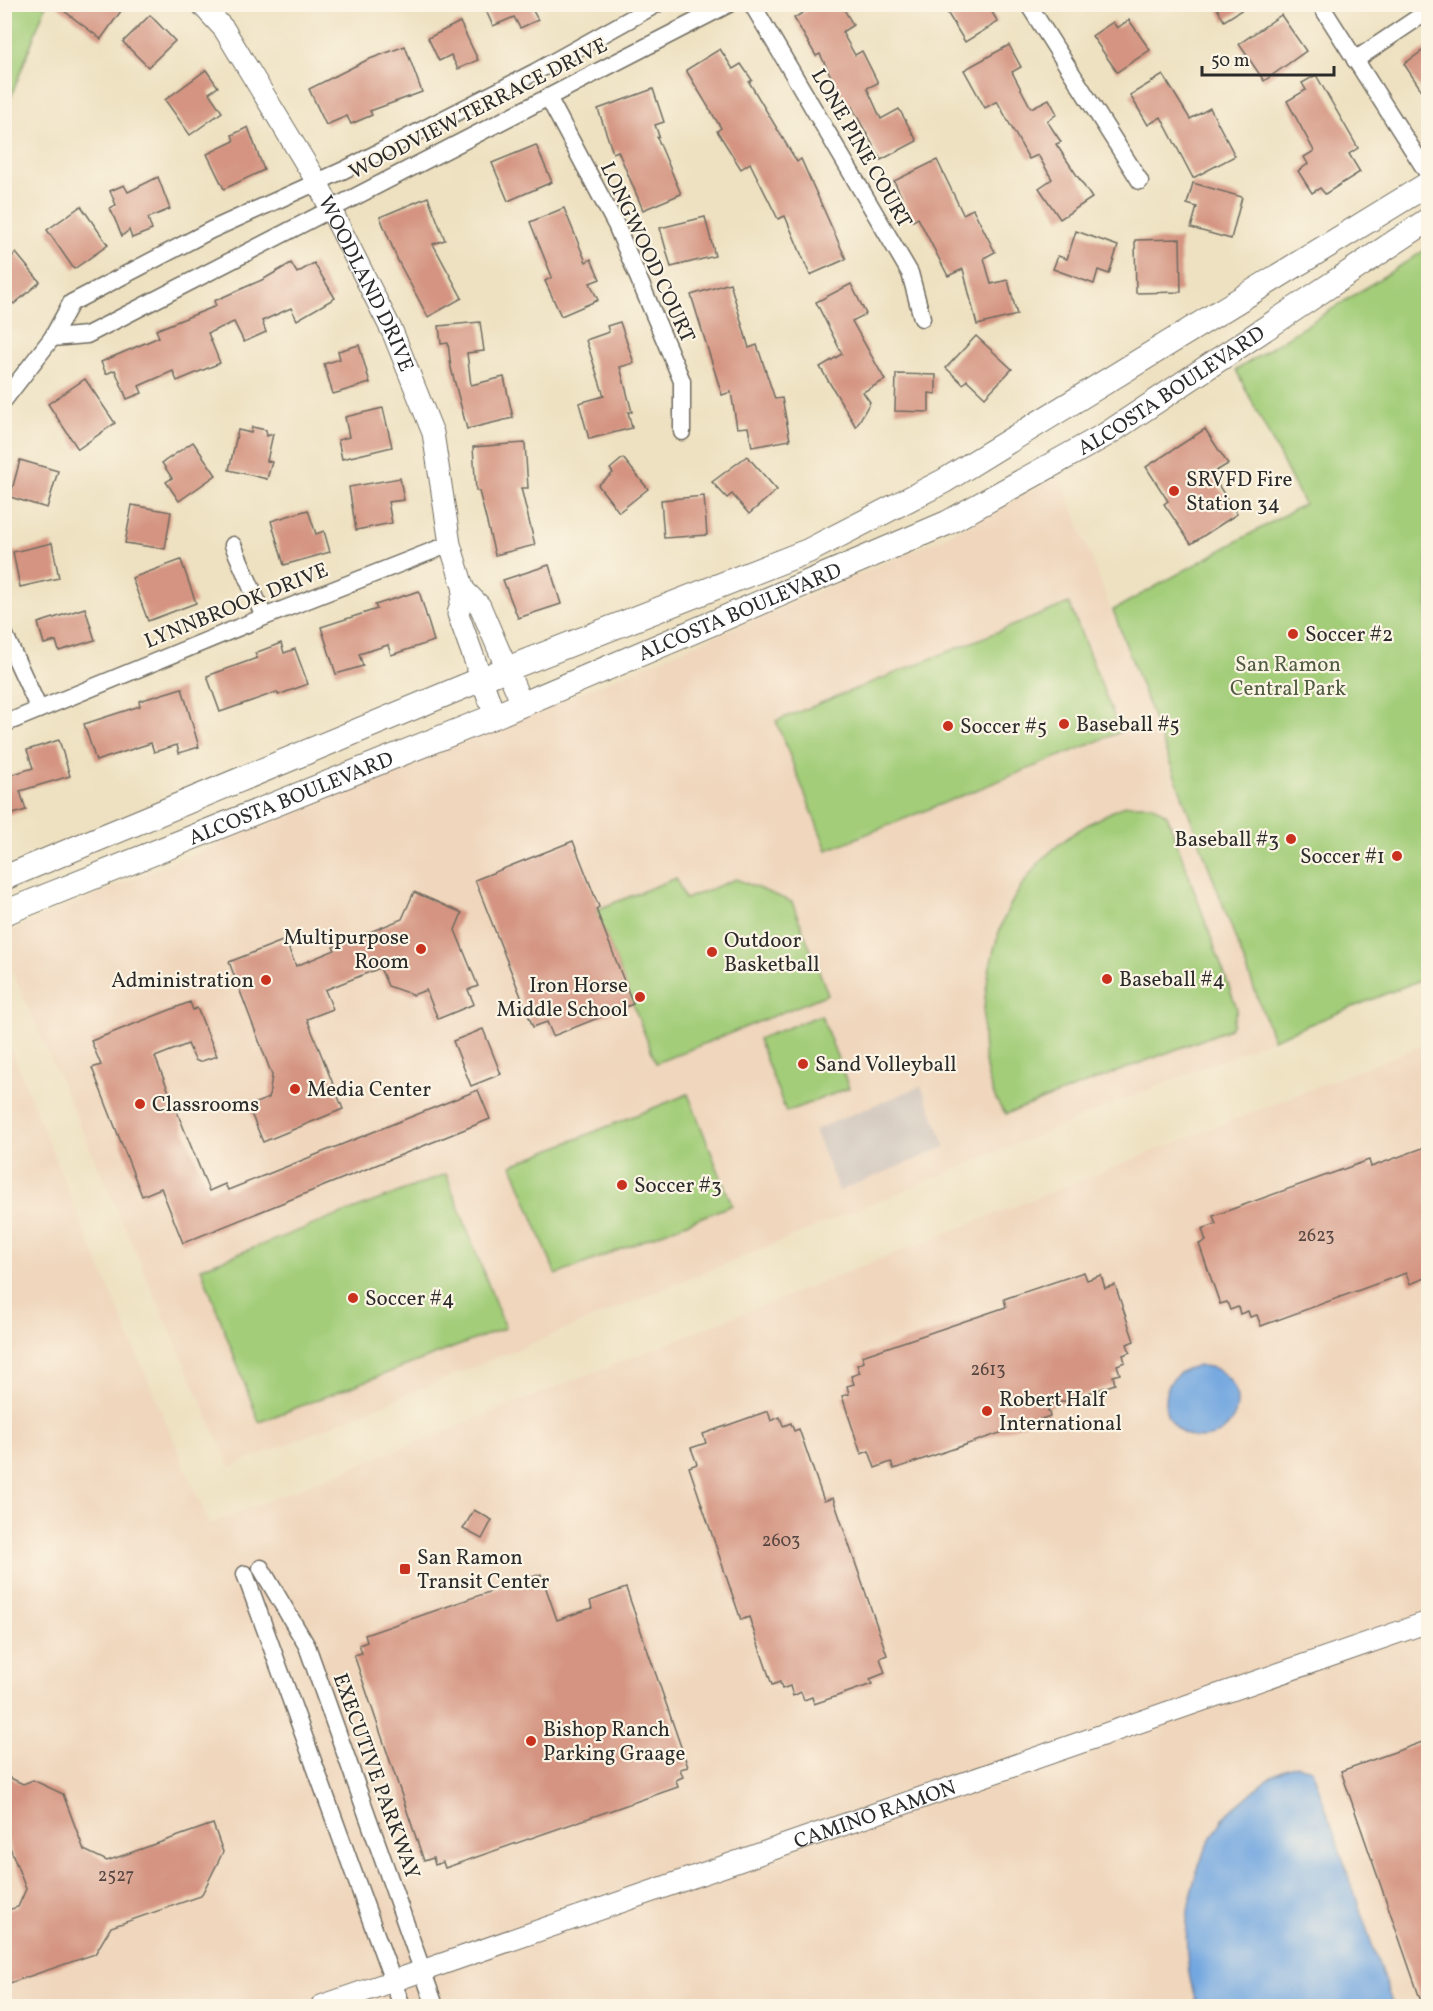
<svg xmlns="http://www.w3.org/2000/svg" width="1433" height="2011" font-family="Vollkorn,serif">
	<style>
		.built { fill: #efd6bc }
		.industrial { fill: #cdc2b9 }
		.green { fill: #a3cd79; stroke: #677c52; stroke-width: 1.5 }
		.water { fill: #73a7e0; stroke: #4f6986; stroke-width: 1.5 }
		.building { fill: #d49481 }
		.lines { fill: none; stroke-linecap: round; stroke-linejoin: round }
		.minor-casing { stroke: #6f6b60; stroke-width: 19 }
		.tertiary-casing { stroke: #6f6b60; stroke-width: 23 }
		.secondary-casing { stroke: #6f6b60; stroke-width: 26 }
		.minor { stroke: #fff; stroke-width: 16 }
		.tertiary { stroke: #fff; stroke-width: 21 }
		.secondary { stroke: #fff; stroke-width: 24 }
		.poi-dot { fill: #c8321e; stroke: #fcf5e5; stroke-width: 2 }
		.labels { text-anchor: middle; stroke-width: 4.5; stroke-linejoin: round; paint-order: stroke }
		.number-label { font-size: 18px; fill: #554540 }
		.street-label { font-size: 21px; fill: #2b2b2b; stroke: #fcf5e5 }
		.poi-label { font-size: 21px; fill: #2b2b2b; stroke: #fcf5e5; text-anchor: start }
		.park-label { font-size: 21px; fill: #4f5c42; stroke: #fcf5e5 }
	</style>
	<rect width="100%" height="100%" fill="#fcf5e5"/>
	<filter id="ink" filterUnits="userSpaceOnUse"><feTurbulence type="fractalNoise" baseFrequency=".0167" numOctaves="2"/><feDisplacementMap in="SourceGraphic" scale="12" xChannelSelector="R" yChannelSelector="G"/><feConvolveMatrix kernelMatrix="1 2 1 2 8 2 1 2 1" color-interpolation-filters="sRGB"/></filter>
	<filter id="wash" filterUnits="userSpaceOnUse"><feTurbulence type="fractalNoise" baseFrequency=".008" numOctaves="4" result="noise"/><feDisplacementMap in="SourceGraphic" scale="24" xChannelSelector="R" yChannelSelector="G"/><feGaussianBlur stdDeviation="1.35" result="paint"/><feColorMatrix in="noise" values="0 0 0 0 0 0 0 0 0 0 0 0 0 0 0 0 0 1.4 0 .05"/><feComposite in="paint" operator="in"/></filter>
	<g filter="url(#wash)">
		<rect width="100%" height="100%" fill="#eee1c1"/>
		<g class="built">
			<path d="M1060,475L1273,1039L230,1467L5,955L4,933L683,650L945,537Z"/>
			<path d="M4,1031L75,1208L209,1524L1428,1043V2006H5Z"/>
		</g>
		<path class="industrial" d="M921,1086L946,1147L839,1191L814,1130Z"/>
		<g class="green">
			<path d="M5,4L46,5L5,113L4,5Z"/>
			<path d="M1428,248V977L1273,1039L1113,610L1304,504L1236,370Z"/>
			<path d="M1069,603L1120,732L827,850L776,721Z"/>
			<path d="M1126,805H1152L1167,815L1237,1009L1232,1026L1227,1030L1006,1114C966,1071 985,948 1013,900C1020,888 1030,874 1039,863C1063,837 1093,820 1126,805Z"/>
			<path d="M676,878L685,899L736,879L792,902L828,994L656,1063L596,910Z"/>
			<path d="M821,1015L849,1088L786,1112L758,1039Z"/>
			<path d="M688,1094L732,1205L556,1275L512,1165Z"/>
			<path d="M446,1174L505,1328L259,1422L201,1268Z"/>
		</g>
		<g class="water">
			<circle cx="1201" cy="1402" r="36"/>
			<path d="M1297,1765L1312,1769L1393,2006H1197C1177,1943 1185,1873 1224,1818C1230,1810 1240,1803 1248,1796C1266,1780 1272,1772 1297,1765Z"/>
		</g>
		<g id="blocks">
			<g class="building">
				<path d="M55,4H126L101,39Z"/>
				<path d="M483,4H541L532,9L538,20L520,28L514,17L493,26Z"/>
				<path d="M817,4H841L853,25L842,32L855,55L862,51L878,83L867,88L881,119L899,109L917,141L881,160L852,107L847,109L820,54L816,56L794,18Z"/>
				<path d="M942,4H987L998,22L965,42Z"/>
				<path d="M1215,4H1251L1224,21Z"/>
				<path d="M150,15L175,41L148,67L123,42Z"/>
				<path d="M1281,15L1306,51L1264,81L1239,44Z"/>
				<path d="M1129,20L1150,50L1117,72L1092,36L1113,22L1117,28Z"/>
				<path d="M460,22L478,60L458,69L451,55L439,61L428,38Z"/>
				<path d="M1009,45L1021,67L1012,72L1031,108L1049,99L1057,114L1047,121L1061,142L1056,144L1092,198L1060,219L1039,188L1052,179L1038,155L1029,159L997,101L985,108L964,70Z"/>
				<path d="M405,46L422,92L370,111L372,115L351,124L347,116L326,125L309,89L367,60Z"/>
				<path d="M1428,47V100L1404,64Z"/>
				<path d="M720,49L733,69L741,64L752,80L749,82L797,162L801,159L846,259L810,275L785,216L778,219L750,163L741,169L717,131L721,128L686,70Z"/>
				<path d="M206,70L218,87L209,93L222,112L190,135L165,100Z"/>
				<path d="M1163,75L1190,119L1210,108L1235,156L1193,178L1161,117L1148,125L1130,95Z"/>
				<path d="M1316,75L1358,148L1349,154L1360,172L1325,194L1320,188L1312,193L1298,171L1308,164L1304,157L1314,151L1287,101L1306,90L1302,83Z"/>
				<path d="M653,89L664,122L655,125L659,136L657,137L681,194L643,210L618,151L613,153L598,109Z"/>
				<path d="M248,127L264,170L224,189L207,154L234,141L232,135Z"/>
				<path d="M536,145L552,182L508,201L492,163Z"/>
				<path d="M937,160L963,214L973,209L995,252L984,258L991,284L1008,280L1017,315L977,325L963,269L948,276L918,218L913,221L894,181Z"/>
				<path d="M158,177L170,209L148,218L152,230L132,238L129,230L122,236L110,208L116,205L110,191L124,185L128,192Z"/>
				<path d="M1193,183L1242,197L1231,239L1191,228L1197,207L1187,204Z"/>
				<path d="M428,197L445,240L433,244L462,298L428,317L398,261L380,217Z"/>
				<path d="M81,206L108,245L74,269L47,230Z"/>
				<path d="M564,208L586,262L591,259L600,279L590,283L598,300L561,316L545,281L552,277L530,222Z"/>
				<path d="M705,217L715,256L671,267L660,228Z"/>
				<path d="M1076,231L1118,246L1109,274L1098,270L1094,284L1053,269L1058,256L1067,259Z"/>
				<path d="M1180,239L1181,292L1136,293L1135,240Z"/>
				<path d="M16,253L40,282L14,304L4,293V263Z"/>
				<path d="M291,263L297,273L314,263L335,298L297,320L291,308L262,321L266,332L244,342L234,322L208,333L220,363L177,381L173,371L139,386L142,393L127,399L115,370L106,374L101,362L159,337L156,330L216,306L214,301L264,279Z"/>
				<path d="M730,283L749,348L757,345L775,399L782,398L790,440L752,447L748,427L737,428L731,392L722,395L691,295Z"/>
				<path d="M851,284L866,314L852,321L885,380L863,392L870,402L856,427L820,367L842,354L816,302Z"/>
				<path d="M480,322L484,351L467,353L471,385L504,377L513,418L467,429L451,368L448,343L441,344L439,326Z"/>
				<path d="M620,322L634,363L620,367L632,412H628L632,428L589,439L579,403L604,396L586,340L609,332L607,326Z"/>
				<path d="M976,336L1012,369L985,397L967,380L963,384L946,368Z"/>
				<path d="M359,345L370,383L333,394L324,364L340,359L338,351Z"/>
				<path d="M896,374L936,375V394L929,393V412L895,411Z"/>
				<path d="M85,379L115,423L78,449L48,404Z"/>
				<path d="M383,408L392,447L342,459L338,440L349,437L345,417Z"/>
				<path d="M252,427L266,430L267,436L273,434L267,461L272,462L267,479L229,470L238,430L251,433Z"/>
				<path d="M1205,429L1228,464L1211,474L1237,514L1191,544L1164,504L1168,501L1146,467Z"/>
				<path d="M193,442L216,475L179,501L166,482L172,478L162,463Z"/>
				<path d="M525,443L528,488H521L535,545L495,555L479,491H476L473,447Z"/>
				<path d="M747,456L777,490L749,514L732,494L727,498L712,482Z"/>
				<path d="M623,458L648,489L619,512L598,485L613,473L610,469Z"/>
				<path d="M20,460L58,471L47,508L10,497Z"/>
				<path d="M400,478L404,500L388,502L392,523L356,530L349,487Z"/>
				<path d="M704,496L707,535L664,538L661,500Z"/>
				<path d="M132,505L171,512L165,549L125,543Z"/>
				<path d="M308,510L316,534L324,531L330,552L284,565L271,521Z"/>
				<path d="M52,543L59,578L20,587L13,552Z"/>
				<path d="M181,560L196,603L148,621L132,578Z"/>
				<path d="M549,565L561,604L518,618L503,580Z"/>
				<path d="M419,591L434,641L391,655L388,645L359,654L363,666L336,674L321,627L377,609L375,605Z"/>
				<path d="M85,608L95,640L59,651L56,641L44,644L38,623Z"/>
				<path d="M281,643L284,653L295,649L308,684L278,695L277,692L220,712L207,676L257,658L255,653Z"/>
				<path d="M182,688L199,747L179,753L177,745L154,752L151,743L96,761L84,724L140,706L139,701Z"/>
				<path d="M59,740L70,776L20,791L26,810L4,817V777L33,768L27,750Z"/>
				<path d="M573,841L599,907L596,909L633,1004L553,1036L547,1022L533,1027L475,880Z"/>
				<path d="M414,892L462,913L455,930L478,986L468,990L474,1004L438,1019L426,990L413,995L388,986L380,968L325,990L333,1009L307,1019L343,1109L263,1142L248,1106L269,1098L272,1075L229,962L285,940L296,966L335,950L333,947L402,919Z"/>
				<path d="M190,1002L193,1010L197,1008L217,1056L199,1062L195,1060L188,1044L155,1057L209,1191L225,1184L228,1190L478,1090L490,1119L183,1243L161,1188L142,1196L92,1068L101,1065L91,1041Z"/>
				<path d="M483,1029L501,1074L471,1086L453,1041Z"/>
				<path d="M1428,1146V1277L1410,1284L1406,1273L1261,1326L1257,1315L1250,1317L1248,1311L1240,1314L1238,1307L1230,1310L1227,1302L1220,1304L1199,1244L1206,1241L1202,1229L1216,1224L1213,1216L1369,1160L1371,1167Z"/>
				<path d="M1084,1272L1087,1280L1101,1275L1105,1288L1115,1285L1134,1341L1127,1344L1130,1352L1123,1355L1125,1362L1117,1365L1120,1374L1113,1376L1115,1384L1047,1407L1050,1416L894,1469L891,1462L875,1468L869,1451L861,1454L842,1396L849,1394L847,1386L854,1384L851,1376L860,1373L857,1365L864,1362L862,1356L1006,1307L1004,1299Z"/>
				<path d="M768,1411L771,1421L780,1417L783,1426L791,1423L794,1431L799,1429L824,1501L833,1498L887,1655L880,1658L885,1673L870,1679L872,1684L814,1704L812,1697L804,1700L801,1692L793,1696L790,1686L782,1689L780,1682L772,1685L749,1617L741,1620L689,1467L697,1464L691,1448L706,1443L703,1434Z"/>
				<path d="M474,1510L492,1520L482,1539L463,1529Z"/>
				<path d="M541,1574L557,1620L592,1608L590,1601L626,1588L688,1767L680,1769L683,1777L676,1780L678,1787L445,1868L443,1862L435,1865L433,1858L424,1861L354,1655L362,1653L359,1645L367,1642L365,1635Z"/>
				<path d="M1428,1740V2007H1423L1341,1771Z"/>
				<path d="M4,1775L23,1784L33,1780L63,1794L84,1850L107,1861L213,1824L223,1852L201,1896L111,1927L95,1954L4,1985V1911L18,1907L26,1889L4,1832Z"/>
			</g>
		</g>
	</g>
	<g filter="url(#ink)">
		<use href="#blocks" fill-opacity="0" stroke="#6f6b60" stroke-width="1.5"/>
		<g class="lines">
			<defs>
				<g id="minor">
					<path d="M752,4L910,273L922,318"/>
					<path d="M1028,4L1140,181"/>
					<path d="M1320,4L1428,174"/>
					<path d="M1355,60L1428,11"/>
					<path d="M548,97L616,225L682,381V432"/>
					<path d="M52,338L87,335L729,4"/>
					<path d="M4,400L52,338L71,303L211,230L344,170L535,72L657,4"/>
					<path d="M233,545L264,617"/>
					<path d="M4,633L39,709"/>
					<path d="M4,724L264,617L450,544"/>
					<path d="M261,1568L307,1646L435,2006"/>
					<path d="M245,1574L402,2006"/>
				</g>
				<g id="tertiary">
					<path id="s1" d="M201,4L224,29L317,182L393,333L433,433L450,544L464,590L480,606L522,704"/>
					<path d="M464,590L458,614L495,716"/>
					<path id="s2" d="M321,2006L1428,1622"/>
				</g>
				<g id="secondary">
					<path d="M4,878L494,674L808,551L944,481L1428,184"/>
					<path id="s3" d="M4,913L495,716L947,523L1107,434L1428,220"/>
				</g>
			</defs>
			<use href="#minor" class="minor-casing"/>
			<use href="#tertiary" class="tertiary-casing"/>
			<use href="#secondary" class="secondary-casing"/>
			<use href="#minor" class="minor"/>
			<use href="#tertiary" class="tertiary"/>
			<use href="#secondary" class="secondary"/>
		</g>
	</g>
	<g class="poi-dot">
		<circle cx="1174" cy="491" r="6"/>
		<circle cx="1293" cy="634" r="6"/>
		<circle cx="1064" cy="724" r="6"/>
		<circle cx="948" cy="726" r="6"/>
		<circle cx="1291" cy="839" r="6"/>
		<circle cx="1397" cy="856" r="6"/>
		<circle cx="421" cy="949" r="6"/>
		<circle cx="712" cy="952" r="6"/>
		<circle cx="1107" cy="979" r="6"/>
		<circle cx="266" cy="980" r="6"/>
		<circle cx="640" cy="997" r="6"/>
		<circle cx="803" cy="1064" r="6"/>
		<circle cx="295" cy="1089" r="6"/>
		<circle cx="140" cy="1104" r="6"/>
		<circle cx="622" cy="1185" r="6"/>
		<circle cx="353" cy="1298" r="6"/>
		<circle cx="987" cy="1411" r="6"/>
		<rect x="399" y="1563" width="12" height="12" rx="3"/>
		<circle cx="531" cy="1741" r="6"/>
	</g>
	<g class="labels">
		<g class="number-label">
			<text x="1316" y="1241">2623</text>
			<text x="988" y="1375">2613</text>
			<text x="781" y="1546">2603</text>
			<text x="116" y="1881">2527</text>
		</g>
		<g class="street-label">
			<text transform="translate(478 108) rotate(-27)" y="7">WOODVIEW TERRACE DRIVE</text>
			<text transform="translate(862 148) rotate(60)" y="7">LONE PINE COURT</text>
			<text transform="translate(648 252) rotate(65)" y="7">LONGWOOD COURT</text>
			<text dy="7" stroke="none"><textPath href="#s1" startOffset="326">WOODLAND DRIVE</textPath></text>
			<text dy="7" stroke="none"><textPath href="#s3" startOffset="1281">ALCOSTA BOULEVARD</textPath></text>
			<text transform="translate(236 605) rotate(-22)" y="7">LYNNBROOK DRIVE</text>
			<text dy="7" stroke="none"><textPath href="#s3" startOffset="795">ALCOSTA BOULEVARD</textPath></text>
			<text dy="7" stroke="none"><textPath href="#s3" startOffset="309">ALCOSTA BOULEVARD</textPath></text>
			<text transform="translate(377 1776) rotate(70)" y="7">EXECUTIVE PARKWAY</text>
			<text dy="7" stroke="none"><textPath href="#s2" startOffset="586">CAMINO RAMON</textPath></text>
		</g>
		<g class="poi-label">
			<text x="1186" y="486">SRVFD Fire<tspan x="1186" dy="24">Station 34</tspan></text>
			<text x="1305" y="641">Soccer #2</text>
			<text x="1076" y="731">Baseball #5</text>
			<text x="960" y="733">Soccer #5</text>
			<text x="1279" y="846" text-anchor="end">Baseball #3</text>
			<text x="1385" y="863" text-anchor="end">Soccer #1</text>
			<text x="409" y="944" text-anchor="end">Multipurpose<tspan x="409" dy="24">Room</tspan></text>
			<text x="724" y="947">Outdoor<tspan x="724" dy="24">Basketball</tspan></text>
			<text x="1119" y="986">Baseball #4</text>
			<text x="254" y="987" text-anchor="end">Administration</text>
			<text x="628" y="992" text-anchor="end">Iron Horse<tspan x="628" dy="24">Middle School</tspan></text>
			<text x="815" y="1071">Sand Volleyball</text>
			<text x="307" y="1096">Media Center</text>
			<text x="152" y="1111">Classrooms</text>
			<text x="634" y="1192">Soccer #3</text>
			<text x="365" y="1305">Soccer #4</text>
			<text x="999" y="1406">Robert Half<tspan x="999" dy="24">International</tspan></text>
			<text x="417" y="1564">San Ramon<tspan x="417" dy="24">Transit Center</tspan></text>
			<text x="543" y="1736">Bishop Ranch<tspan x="543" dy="24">Parking Graage</tspan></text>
		</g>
		<g class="park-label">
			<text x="1288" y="671">San Ramon<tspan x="1288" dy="24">Central Park</tspan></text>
		</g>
	</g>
	<rect width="1433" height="2011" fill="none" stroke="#fcf5e5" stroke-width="24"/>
	<path d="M1202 66v9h132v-9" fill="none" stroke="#2b2b2b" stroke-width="3"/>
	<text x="1211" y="66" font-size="18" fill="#2b2b2b" stroke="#fcf5e5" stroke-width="4.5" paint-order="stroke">50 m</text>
</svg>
